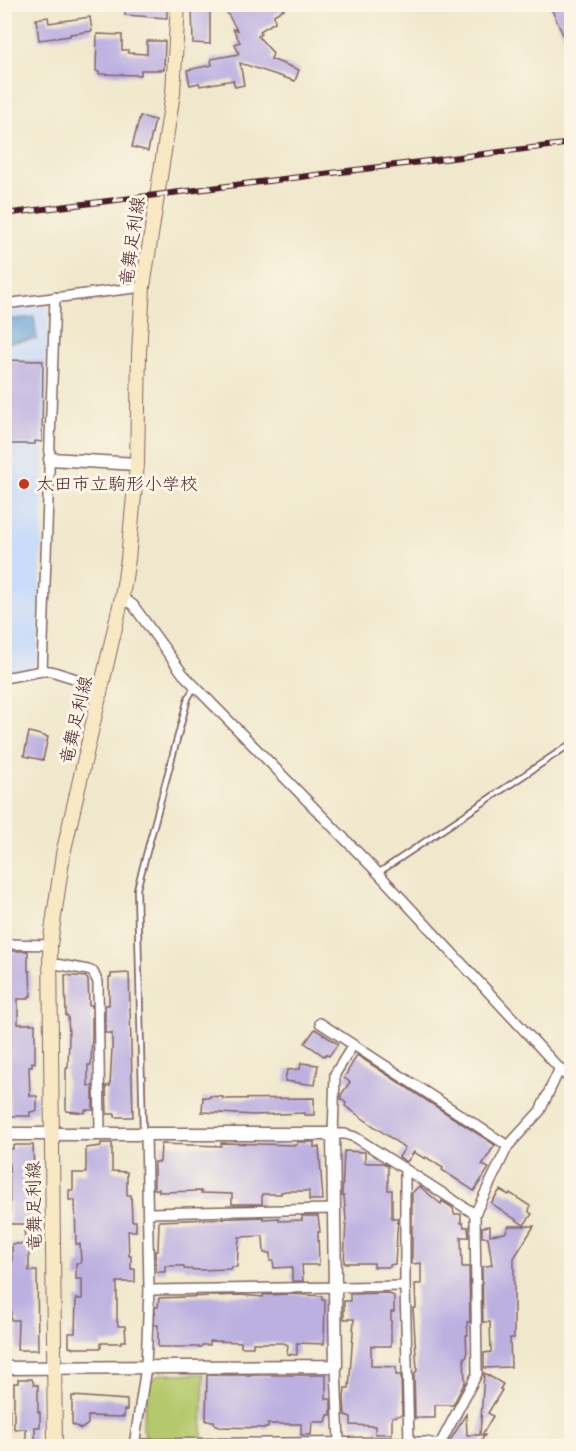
<svg xmlns="http://www.w3.org/2000/svg" width="576" height="1451" font-family="'Shantell Sans','Klee One',sans-serif">
	<style>
		.built { fill: #c9dcf9 }
		.green { fill: #b5c96c; stroke: #80744c; stroke-width: 1.5 }
		.water { fill: #66a3d7; stroke: #586181; stroke-width: 1.5 }
		.building { fill: #bcb0e1 }
		.lines { fill: none; stroke-linecap: round; stroke-linejoin: round }
		.service-casing { stroke: #846563; stroke-width: 8 }
		.minor-casing { stroke: #846563; stroke-width: 12 }
		.tertiary-casing { stroke: #846563; stroke-width: 15 }
		.secondary-casing { stroke: #846563; stroke-width: 16 }
		.service { stroke: #fff; stroke-width: 4.5 }
		.minor { stroke: #fff; stroke-width: 9 }
		.tertiary { stroke: #fff; stroke-width: 12 }
		.secondary { stroke: #f8e8c3; stroke-width: 14 }
		.rail-casing { stroke: #4a1f2b; stroke-width: 6 }
		.rail { stroke: #fcf5e5; stroke-width: 4; stroke-dasharray: 11; stroke-linecap: butt }
		.poi-dot { fill: #c8321e; stroke: #fcf5e5; stroke-width: 2 }
		.labels { text-anchor: middle; stroke-width: 6; stroke-linejoin: round; paint-order: stroke }
		.street-label { font-size: 18px; fill: #4a1f2b; stroke: #fcf5e5 }
		.poi-label { font-size: 18px; fill: #4a1f2b; stroke: #fcf5e5; text-anchor: start }
	</style>
	<rect width="100%" height="100%" fill="#fcf5e5"/>
	<filter id="ink" filterUnits="userSpaceOnUse"><feTurbulence type="fractalNoise" baseFrequency=".0167" numOctaves="2"/><feDisplacementMap in="SourceGraphic" scale="12" xChannelSelector="R" yChannelSelector="G"/><feConvolveMatrix kernelMatrix="1 2 1 2 8 2 1 2 1" color-interpolation-filters="sRGB"/></filter>
	<filter id="wash" filterUnits="userSpaceOnUse"><feTurbulence type="fractalNoise" baseFrequency=".008" numOctaves="4" result="noise"/><feDisplacementMap in="SourceGraphic" scale="24" xChannelSelector="R" yChannelSelector="G"/><feGaussianBlur stdDeviation="1.35" result="paint"/><feColorMatrix in="noise" values="0 0 0 0 0 0 0 0 0 0 0 0 0 0 0 0 0 1.4 0 .05"/><feComposite in="paint" operator="in"/></filter>
	<g filter="url(#wash)">
		<rect width="100%" height="100%" fill="#efe8cc"/>
		<path class="built" d="M45,305L49,307L38,658L32,668L5,673V309Z"/>
		<path class="green" d="M160,1374H204L202,1439H148L142,1428L149,1382Z"/>
		<path class="water" d="M34,317L37,339L5,343V320Z"/>
		<g id="blocks">
			<g class="building">
				<path d="M125,4H167V18L125,15Z"/>
				<path d="M196,4H210V44L193,43L192,8L196,9Z"/>
				<path d="M222,4H292L274,15L275,22L260,31L261,34L258,36L273,53L271,59L299,70L295,81L240,63L244,85L235,87L233,80L200,86L199,83L190,85L187,70L212,65L211,59L239,54L235,44L240,42L233,29L237,30Z"/>
				<path d="M549,4H572V54Z"/>
				<path d="M48,17L49,23L90,17L92,31L70,34V36L39,40L36,19Z"/>
				<path d="M97,34L122,35V50H128V53L147,54V41H165L164,70H141V75L99,74V72L96,71Z"/>
				<path d="M140,116L155,120L148,151L132,147Z"/>
				<path d="M4,360L43,361L42,442L35,441V444H6L4,441Z"/>
				<path d="M29,732L48,737L43,760L24,756Z"/>
				<path d="M11,951H28V971H30L31,996H29V999H18V1024H35V1063L32,1062V1067H29L30,1096H37V1111L30,1112V1116H10L7,956Z"/>
				<path d="M129,973L133,1117H115V1114H107L106,1086H110L112,1048V1033H105V1005H109V977H111V974Z"/>
				<path d="M65,975L86,977L88,980L89,1005H92V1033L91,1065H88V1086H93V1110H85V1113L66,1111V1068H68L69,1036L68,1016H66Z"/>
				<path d="M315,1029L338,1044L329,1056L326,1054L324,1056L305,1043Z"/>
				<path d="M357,1055L495,1145L482,1165L489,1168L474,1191L442,1170L443,1168L426,1157L425,1159L414,1152L407,1162L399,1157L405,1148L345,1106L346,1103L341,1099V1095L350,1082L344,1078Z"/>
				<path d="M301,1063L318,1065L315,1085L285,1081L287,1070L300,1069Z"/>
				<path d="M210,1096L223,1097V1099L314,1098V1115H305V1113L254,1115L202,1112L203,1097L209,1098Z"/>
				<path d="M297,1142H314V1147H319L323,1200H309V1191H286L281,1192V1194H262V1204H232V1194L201,1193V1191L159,1192V1189H154V1162H160L161,1144L221,1146V1143L297,1145Z"/>
				<path d="M101,1143H112V1171L127,1172V1195H131L132,1221H136V1231H128L129,1256H131V1269H135V1282H117V1320L118,1326H125L126,1341H121V1343H101V1348H75L69,1347V1333H75L76,1299H82V1279H76V1263H81L80,1244H76L75,1200H69V1190H73V1173H86V1148L101,1146Z"/>
				<path d="M16,1145H33L34,1175H37V1191H34V1212H37L38,1243H25L24,1224H11L10,1220L9,1149H13V1146Z"/>
				<path d="M344,1151L365,1152V1163H383L388,1166V1190H392V1218H398L395,1264L390,1265V1267H374V1263H344L346,1220L344,1196H342Z"/>
				<path d="M419,1186L441,1204L442,1201L453,1208L454,1214H461V1223H463L464,1227H468L469,1237H461L462,1267H469L470,1322H467L468,1335H466L467,1357H464L465,1382L453,1405H435V1418H415V1415L414,1375L417,1370L413,1308H416L415,1284H421V1263L412,1264V1193Z"/>
				<path d="M500,1190L509,1195L510,1193L530,1206L529,1212L532,1214L524,1225L491,1203Z"/>
				<path d="M302,1216H318L320,1232H318L319,1265H302L303,1281H292V1267L274,1268L273,1261H270V1253H264L263,1236L239,1237L237,1267H231V1269L198,1270L184,1269V1266H165V1272H156L155,1251H158L159,1221L263,1217V1219L279,1218V1221L302,1220Z"/>
				<path d="M490,1226V1235L505,1233L509,1226H534L514,1258V1338H510L511,1367L484,1368V1353L491,1352L490,1322H483L482,1267L492,1265L488,1237H482V1227Z"/>
				<path d="M12,1244H29V1271H37L38,1350H17L18,1320H11L9,1271H12Z"/>
				<path d="M387,1293L394,1296V1312H391V1346H371V1366L396,1367V1375H401L402,1415L392,1417V1434H375V1426L351,1425V1417L345,1415L344,1399L345,1388H349L354,1319H344V1301H350V1294Z"/>
				<path d="M293,1294L322,1296V1300H325L324,1344L297,1343V1355L287,1354L288,1345L283,1343H253V1347H241V1342L210,1341V1345H202L201,1347H158V1325H154L155,1307H158L159,1298L240,1295L263,1297V1295Z"/>
				<path d="M484,1373L503,1384L500,1389L502,1390L488,1413L493,1416L482,1435H485L478,1446H447L466,1414L467,1435H480Z"/>
				<path d="M207,1375H326V1399H331V1415H328L326,1422H312L311,1435H301V1424H268V1428L218,1427V1425H215L214,1421H206Z"/>
				<path d="M18,1379H32L34,1385H38V1412H40V1427H35V1446H26V1429H14V1383H18Z"/>
				<path d="M72,1396L127,1400V1410H124V1417L88,1416V1424L81,1429L72,1424Z"/>
			</g>
		</g>
	</g>
	<g filter="url(#ink)">
		<use href="#blocks" fill-opacity="0" stroke="#846563" stroke-width="1.5"/>
		<g class="lines">
			<defs>
				<g id="service">
					<path d="M378,873L572,743"/>
					<path d="M143,1133L137,889L188,698L195,686"/>
				</g>
				<g id="minor">
					<path d="M4,304L143,287"/>
					<path d="M122,597L133,605L183,674L378,873L572,1082"/>
					<path d="M42,671L55,297"/>
					<path d="M4,678L42,671H51L102,687"/>
					<path d="M4,944L50,945"/>
					<path d="M50,963L88,970L93,972L98,982L100,1133"/>
					<path d="M320,1023L508,1146"/>
					<path d="M353,1045L335,1074L333,1134H345L355,1137L475,1214"/>
					<path d="M405,1170V1286L409,1442"/>
					<path d="M148,1213L334,1209"/>
					<path d="M149,1290L405,1286"/>
					<path d="M336,1366L339,1442"/>
					<path d="M4,1397L5,1446"/>
					<path d="M135,1444L426,1442L440,1445"/>
					<path d="M134,1446L146,1367L149,1290L146,1133"/>
					<path d="M439,1446L477,1374L475,1214L508,1146L540,1111L560,1068"/>
				</g>
				<g id="tertiary">
					<path d="M50,459L137,464"/>
					<path d="M4,1134H333L336,1366L4,1368"/>
				</g>
				<path id="secondary" d="M55,1446L50,945L63,854L122,597L128,559L137,464L139,352L143,287L173,93L178,4"/>
			</defs>
			<use href="#service" class="service-casing"/>
			<use href="#minor" class="minor-casing"/>
			<use href="#tertiary" class="tertiary-casing"/>
			<use href="#secondary" class="secondary-casing"/>
			<use href="#service" class="service"/>
			<use href="#minor" class="minor"/>
			<use href="#tertiary" class="tertiary"/>
			<use href="#secondary" class="secondary"/>
			<defs>
				<path id="rail" d="M4,214L572,143"/>
			</defs>
			<use href="#rail" class="rail-casing"/>
			<use href="#rail" class="rail"/>
		</g>
	</g>
	<circle class="poi-dot" cx="24" cy="484" r="6"/>
	<g class="labels">
		<g class="street-label">
			<text transform="translate(132 241) rotate(-82)" y="6">竜舞足利線</text>
			<text transform="translate(76 720) rotate(-77)" y="6">竜舞足利線</text>
			<text transform="translate(34 1206) rotate(-91)" y="6">竜舞足利線</text>
		</g>
		<g class="poi-label">
			<text x="36" y="490">太田市立駒形小学校</text>
		</g>
	</g>
	<rect width="576" height="1451" fill="none" stroke="#fcf5e5" stroke-width="24"/>
</svg>
